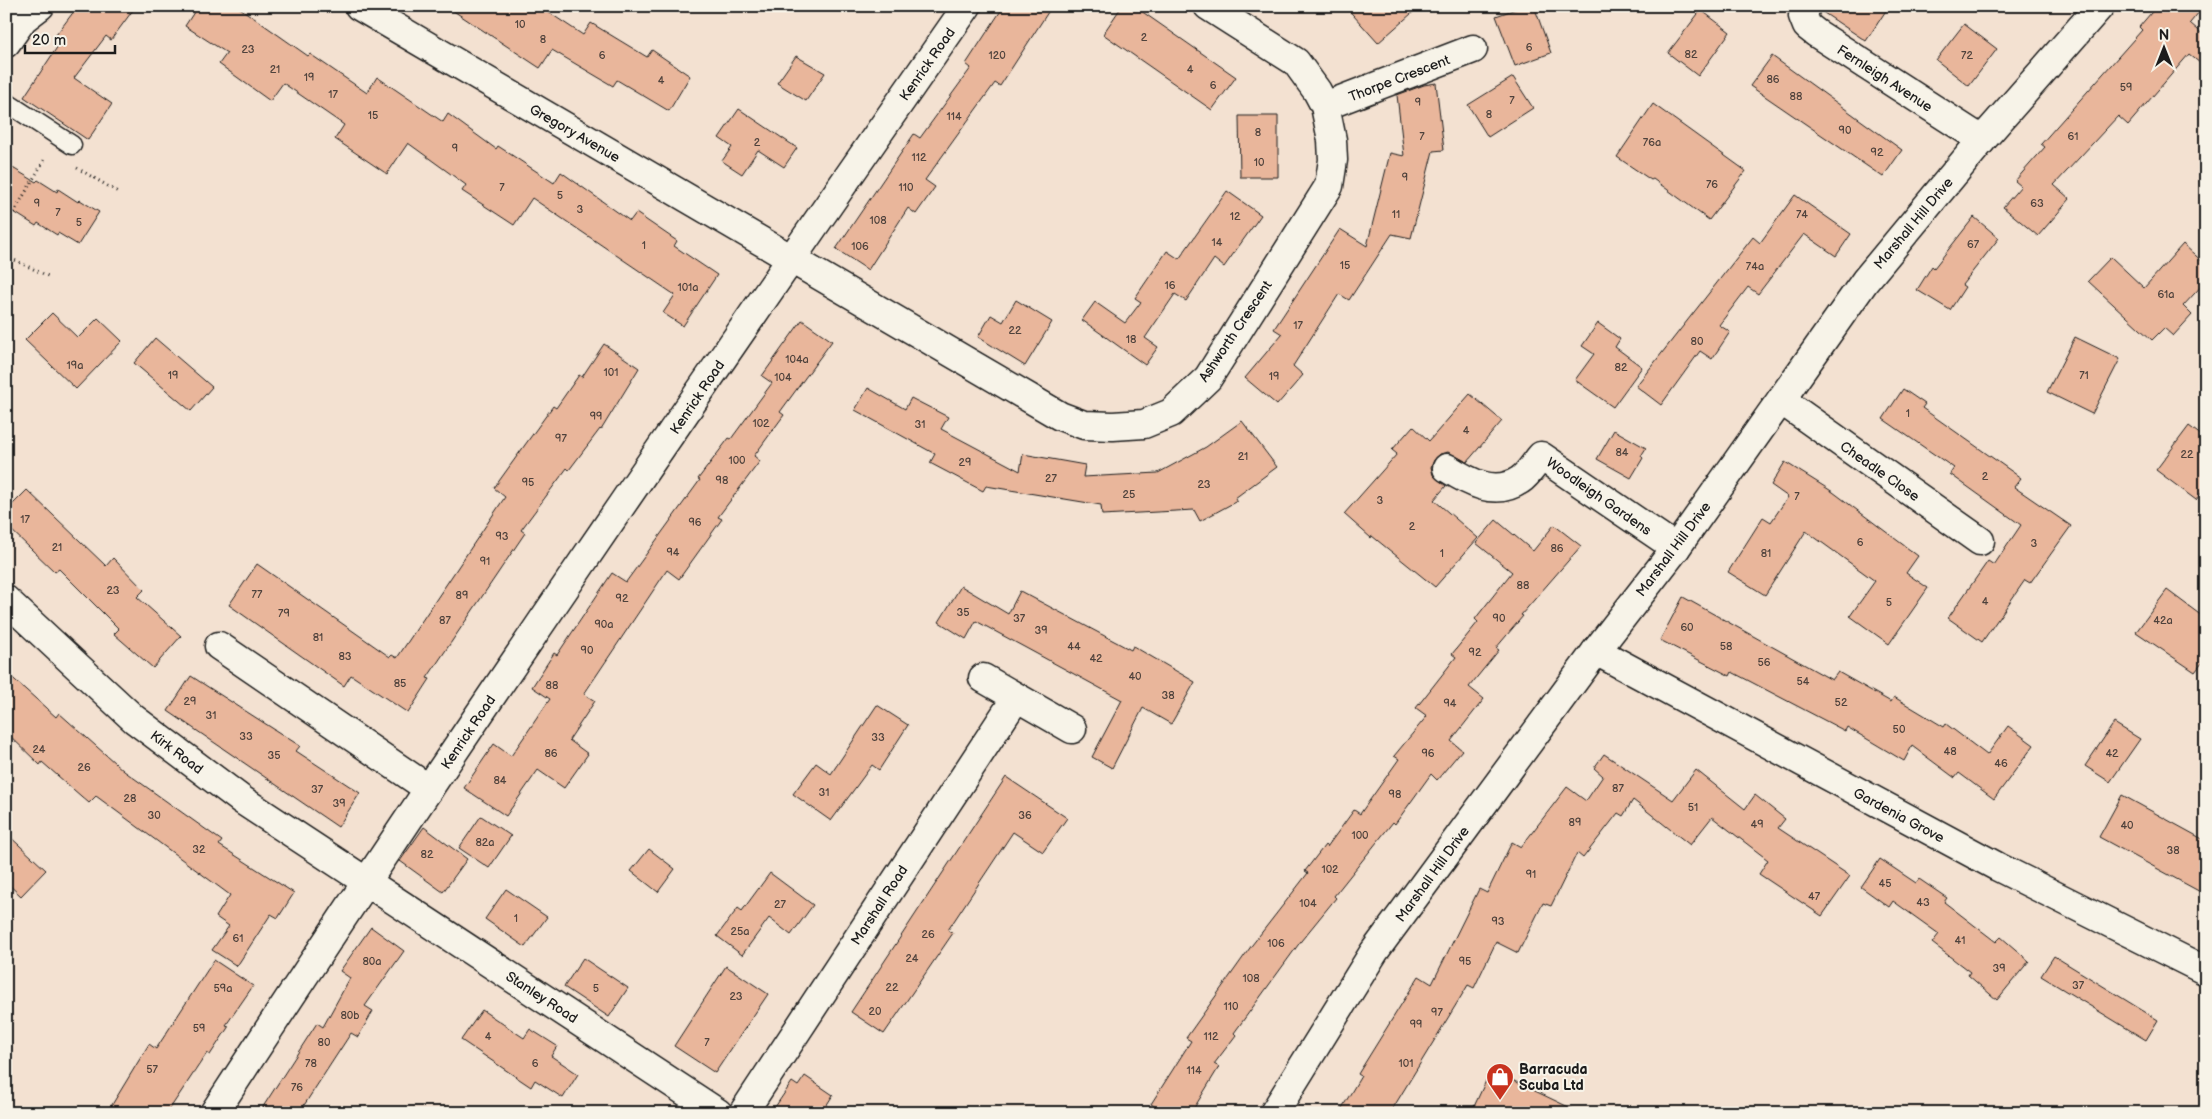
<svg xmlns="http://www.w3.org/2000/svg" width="2212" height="1119" font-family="'Balsamiq Sans',sans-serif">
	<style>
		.building { fill: #e9b69b; stroke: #1c1c1c }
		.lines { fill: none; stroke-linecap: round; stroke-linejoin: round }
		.service-casing { stroke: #1c1c1c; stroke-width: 21 }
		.minor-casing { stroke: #1c1c1c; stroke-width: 31 }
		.path { stroke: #1c1c1c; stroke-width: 3; stroke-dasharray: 1 4; stroke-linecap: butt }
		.service { stroke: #f7f3e8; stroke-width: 18 }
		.minor { stroke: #f7f3e8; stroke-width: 28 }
		.labels { text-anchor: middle; stroke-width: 4; stroke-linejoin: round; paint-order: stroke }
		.number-label { font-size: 11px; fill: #4f423c }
		.street-label { font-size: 14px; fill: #1c1c1c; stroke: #f7f3e8 }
		.poi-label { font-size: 14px; font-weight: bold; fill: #1c1c1c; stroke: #f7f3e8; text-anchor: start }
	</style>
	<rect width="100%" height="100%" fill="#f3e1d1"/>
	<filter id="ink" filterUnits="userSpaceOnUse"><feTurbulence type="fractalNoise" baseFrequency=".02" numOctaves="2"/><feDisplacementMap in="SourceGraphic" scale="10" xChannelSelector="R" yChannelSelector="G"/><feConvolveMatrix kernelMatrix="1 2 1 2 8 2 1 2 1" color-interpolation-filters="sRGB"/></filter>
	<g filter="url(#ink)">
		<g class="building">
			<path d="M78,6H136L111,40L106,36L74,78L112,104L88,140L24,97L62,40L56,35Z"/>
			<path d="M198,6H237L308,56L310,54L367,93L377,77L443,122L448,114L496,149L498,146L554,183L561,172L630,221L636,213L677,241L674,246L717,275L683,326L663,313L675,295L532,198L514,225L462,191L466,185L408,143L387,174L335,139L344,125L283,83L270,101L219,64L227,53L185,26Z"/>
			<path d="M446,6H539L583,35L591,23L647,57L652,50L690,76L669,111L617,80L613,86L552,50L540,68Z"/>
			<path d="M1004,6H1052L1000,86L995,83L925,180L935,187L916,214L908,208L868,270L836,249L914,134L920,138L971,68L966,64Z"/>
			<path d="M1122,6H1134L1236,77L1212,110L1103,34Z"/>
			<path d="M1345,6H1420L1378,43Z"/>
			<path d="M1524,6H1534L1551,53L1515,66L1496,16Z"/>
			<path d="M1821,6H1889L1866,41L1821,11Z"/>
			<path d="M2157,6H2204L2190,23L2206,37V68L2189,54L2128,125L2118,116L2054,185L2070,199L2038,236L2003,207L2021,186L2015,181L2045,147L2041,144L2142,30L2139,27Z"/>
			<path d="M1701,10L1730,32L1698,76L1668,53Z"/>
			<path d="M1964,24L1997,49L1969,86L1936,60Z"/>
			<path d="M796,56L825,73L806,101L777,83Z"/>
			<path d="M1772,56L1902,150L1883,177L1750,86Z"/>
			<path d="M1513,77L1533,108L1488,137L1468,105Z"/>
			<path d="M1436,83L1444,150L1433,151L1411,238L1392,234L1349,300L1339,294L1293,366L1303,375L1277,405L1245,378L1282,334L1274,329L1340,229L1367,246L1390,153L1404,156L1397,95L1424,85Z"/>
			<path d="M1653,104L1746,171L1709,220L1653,179L1651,180L1617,157Z"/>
			<path d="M739,109L797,148L784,167L758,150L742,174L722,161L732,147L719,138Z"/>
			<path d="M1239,116H1278V177H1240Z"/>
			<path d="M6,164L36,182L38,180L57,192L58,189L78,202L80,200L99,212L78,245L58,233L57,235L38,223L36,226L6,207Z"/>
			<path d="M1227,191L1261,215L1224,267L1214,259L1186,301L1175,294L1145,338L1158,347L1145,365L1082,320L1095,302L1125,323L1141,302L1135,298L1167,251L1179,259Z"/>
			<path d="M1795,195L1851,234L1836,256L1804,234L1758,294L1748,287L1719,325L1730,332L1712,359L1700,351L1661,405L1636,386L1753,237L1760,243Z"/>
			<path d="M1974,217L1999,238L1962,285L1965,287L1950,310L1917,290L1932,266L1934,268Z"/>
			<path d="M2183,244L2206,265V281L2183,306L2192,315L2173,336L2164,328L2152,340L2088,281L2111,257L2144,288Z"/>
			<path d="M1016,300L1052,322L1025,366L978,337L991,315L1003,322Z"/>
			<path d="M52,313L78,338L98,318L122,341L76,389L25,340Z"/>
			<path d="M802,320L832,341L780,412L784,415L754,456L760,461L718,517L722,519L679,579L667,570L584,694L595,701L569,740L588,754L564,788L538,770L506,816L464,788L494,744L511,756L550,699L532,687L554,653L557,655L612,573L626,582L700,480L698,479L729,438L731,439L772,383L762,376Z"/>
			<path d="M1598,323L1620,339L1615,347L1642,367L1613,407L1575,380L1594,354L1582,346Z"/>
			<path d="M2075,337L2120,359L2092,414L2047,392Z"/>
			<path d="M155,338L212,387L191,411L134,363Z"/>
			<path d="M604,344L639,368L601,430L600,429L569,470L567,468L521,530L525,533L427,678L430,679L408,713L351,675L344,686L229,605L257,564L390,657L392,655L397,658L505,497L494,488L553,406L556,408L579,375L582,377Z"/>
			<path d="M868,388L905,409L911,398L948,417L941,429L1020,471L1023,454L1085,465L1083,477L1158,473L1206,447L1242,421L1277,467L1235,498L1237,501L1200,521L1194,510L1102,515L1101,505L986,486L983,491L930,463L935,454L855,410Z"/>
			<path d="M1903,389L1925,404L1922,408L2021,478L2014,487L2071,526L2030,583L2025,580L1982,642L1948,618L1988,561L1994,565L2021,525L1950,474L1954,468L1883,419Z"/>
			<path d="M1470,394L1502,421L1467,462L1448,452L1440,454L1434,460L1431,467L1433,475L1446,486L1434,500L1478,538L1435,587L1372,536L1371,538L1344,514L1397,454L1392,450L1413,426L1429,441Z"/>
			<path d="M2189,426L2206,439V487L2196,500L2156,470Z"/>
			<path d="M1614,430L1646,448L1641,456L1643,458L1631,478L1597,459Z"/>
			<path d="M1785,462L1833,492L1918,556L1906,573L1928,588L1889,644L1850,616L1875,581L1806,531L1765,595L1728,572L1763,517L1771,522L1788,497L1771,485Z"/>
			<path d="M27,490L106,566L113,558L144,590L137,597L181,636L153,668L114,634L119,629L59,569L55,572L6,525V511Z"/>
			<path d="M1496,520L1533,551L1554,525L1581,546L1521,615L1523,616L1496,648L1499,650L1469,687L1484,699L1451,741L1462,750L1437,780L1431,774L1395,824L1393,822L1334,896L1336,898L1301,941L1234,1033L1236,1035L1214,1064L1219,1067L1191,1113H1165L1151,1104L1191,1041L1186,1038L1252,945L1308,873L1305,871L1325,845L1327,847L1354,810L1360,814L1399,759L1394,756L1427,716L1416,708L1456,657L1452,654L1478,622L1475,619L1512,572L1476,543Z"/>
			<path d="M961,586L1008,614L1020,591L1131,650L1133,646L1195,682L1171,724L1143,708L1112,768L1092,757L1122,700L976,621L966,639L939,622Z"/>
			<path d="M2167,590L2206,619V658L2195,672L2136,632Z"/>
			<path d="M1683,597L1832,680L1838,672L1891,702L1894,697L1944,727L1946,724L1987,755L2008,726L2034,745L1994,799L1959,773L1955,778L1912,746L1904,761L1847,727L1845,731L1732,672L1730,676L1660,640Z"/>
			<path d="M6,672L56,717L59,713L124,771L222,841L219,845L294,893L278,918L271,914L237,966L212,950L229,926L216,917L230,895L96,796L89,803L42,762L40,765L6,732Z"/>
			<path d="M191,676L300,746L296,751L360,793L338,827L168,711Z"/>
			<path d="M877,705L908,725L879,770L872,765L831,821L793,794L816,763L831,774Z"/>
			<path d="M2114,723L2140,739L2110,782L2085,766Z"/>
			<path d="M1604,754L1673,800L1696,770L1745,809L1755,795L1785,819L1778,828L1850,876L1822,916L1759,874L1768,860L1712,817L1690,845L1633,800L1623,816L1618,813L1583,858L1577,853L1551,906L1543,903L1518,953L1496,942L1474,988L1468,985L1390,1113H1339L1361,1076L1358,1074L1419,976L1432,984L1479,889L1487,893L1512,842L1521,847L1567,787L1586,801L1603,776L1594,768Z"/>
			<path d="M1006,777L1067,818L1043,852L1013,832L948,930L953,933L884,1034L851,1012Z"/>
			<path d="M2122,795L2206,841V895L2099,837Z"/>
			<path d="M481,816L511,836L489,868L459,848Z"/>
			<path d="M424,827L467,859L443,892L400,861Z"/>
			<path d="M6,833L46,870L21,896L6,882Z"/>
			<path d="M649,849L675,869L658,892L631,871Z"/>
			<path d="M1880,859L1916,883L1919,879L1947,898L1944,902L1996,942L2001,937L2029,961L1997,1000L1968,975L1970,972L1932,943L1939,934L1893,901L1889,907L1861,887Z"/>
			<path d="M770,873L813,905L791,935L769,918L742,955L717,936L738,908L742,911Z"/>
			<path d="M506,889L547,917L525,947L485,919Z"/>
			<path d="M371,927L404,951L365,1006L373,1011L358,1037L351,1033L299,1113H259L317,1023L323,1027L350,978L340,971Z"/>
			<path d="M2054,956L2158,1020L2146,1040L2041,976Z"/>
			<path d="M583,958L628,988L609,1017L564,987Z"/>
			<path d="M214,960L253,986L226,1025L229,1026L210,1055L207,1053L167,1113H107L149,1044L156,1049Z"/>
			<path d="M726,966L768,994L715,1073L674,1046Z"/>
			<path d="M482,1010L524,1038L530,1029L557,1046L551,1056L578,1074L563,1098L535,1080L531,1087L461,1040Z"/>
			<path d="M1491,1070L1581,1113H1471Z"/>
			<path d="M805,1076L833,1095L826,1106L836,1113H771L792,1082L798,1086Z"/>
		</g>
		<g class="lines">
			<defs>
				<path id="service" d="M6,102L72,145"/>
				<g id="minor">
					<path d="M359,6L1060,416L1084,425L1113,426L1144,424L1171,413L1208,378L1329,186L1333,160L1332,140L1325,106L1317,91L1296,62L1208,6"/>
					<path d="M1806,6L1803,16L1807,26L1816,33L1982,140"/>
					<path d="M6,43L23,19L40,6"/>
					<path d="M1325,106L1473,49"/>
					<path d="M1781,400L1980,541"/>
					<path d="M1447,468C1469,482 1495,497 1520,480C1528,475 1535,463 1541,456L1676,548"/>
					<path d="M6,600L134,719L242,800L718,1113"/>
					<path d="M219,646L429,789"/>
					<path d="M1596,651L1998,867L2206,971"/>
					<path d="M983,678L1072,729"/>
					<path d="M214,1113C458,739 712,372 967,6"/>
					<path d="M743,1113L1016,698"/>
					<path d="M1274,1113L1374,952L1596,651L1676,548L1865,281L1982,140L2100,6"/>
				</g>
			</defs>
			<use href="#service" class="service-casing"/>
			<use href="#minor" class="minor-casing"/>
			<g class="path">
				<path d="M77,168L118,192"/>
				<path d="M6,226L46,157"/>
				<path d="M6,256L50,277"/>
			</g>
			<use href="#service" class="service"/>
			<use href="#minor" class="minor"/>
		</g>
	</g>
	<defs>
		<symbol id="shop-pin" viewBox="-11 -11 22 30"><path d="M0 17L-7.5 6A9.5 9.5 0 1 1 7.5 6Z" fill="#c8321e" stroke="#f7f3e8"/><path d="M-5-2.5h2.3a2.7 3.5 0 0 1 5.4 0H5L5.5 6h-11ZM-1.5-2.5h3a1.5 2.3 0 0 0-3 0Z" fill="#fff"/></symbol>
	</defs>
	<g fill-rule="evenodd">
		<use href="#shop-pin" x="1484" y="1061" width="32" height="43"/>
	</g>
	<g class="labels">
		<g class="number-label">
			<text x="520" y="28">10</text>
			<text x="1144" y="41">2</text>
			<text x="543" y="43">8</text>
			<text x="1529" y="51">6</text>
			<text x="248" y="53">23</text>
			<text x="1691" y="58">82</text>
			<text x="602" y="59">6</text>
			<text x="997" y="59">120</text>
			<text x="1967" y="59">72</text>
			<text x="275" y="73">21</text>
			<text x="1190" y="73">4</text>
			<text x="309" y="81">19</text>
			<text x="1773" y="83">86</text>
			<text x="661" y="84">4</text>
			<text x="1213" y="89">6</text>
			<text x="2126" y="91">59</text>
			<text x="333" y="98">17</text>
			<text x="1796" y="100">88</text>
			<text x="1512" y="104">7</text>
			<text x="1418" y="106">9</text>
			<text x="1489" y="118">8</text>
			<text x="373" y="119">15</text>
			<text x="954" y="120">114</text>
			<text x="1845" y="134">90</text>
			<text x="1258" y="136">8</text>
			<text x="1422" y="140">7</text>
			<text x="2073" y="140">61</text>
			<text x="757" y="146">2</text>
			<text x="1652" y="146">76a</text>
			<text x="455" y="152">9</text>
			<text x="1877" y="156">92</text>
			<text x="919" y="161">112</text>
			<text x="1259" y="166">10</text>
			<text x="1405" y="181">9</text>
			<text x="1712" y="188">76</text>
			<text x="502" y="191">7</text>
			<text x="906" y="191">110</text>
			<text x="560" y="199">5</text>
			<text x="37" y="207">9</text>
			<text x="2037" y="207">63</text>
			<text x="580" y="213">3</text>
			<text x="58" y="216">7</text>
			<text x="1396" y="218">11</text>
			<text x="1802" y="218">74</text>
			<text x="1235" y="220">12</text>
			<text x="878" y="224">108</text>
			<text x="79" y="226">5</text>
			<text x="1217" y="246">14</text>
			<text x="1973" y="248">67</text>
			<text x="644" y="249">1</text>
			<text x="860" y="250">106</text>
			<text x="1345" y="269">15</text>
			<text x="1755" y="270">74a</text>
			<text x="1170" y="289">16</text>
			<text x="688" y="291">101a</text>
			<text x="2166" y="298">61a</text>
			<text x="1298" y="329">17</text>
			<text x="1015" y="334">22</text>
			<text x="1131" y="343">18</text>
			<text x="1697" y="345">80</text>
			<text x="797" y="363">104a</text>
			<text x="75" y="369">19a</text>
			<text x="1621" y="371">82</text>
			<text x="611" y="376">101</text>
			<text x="173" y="379">19</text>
			<text x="2084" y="379">71</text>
			<text x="1274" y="380">19</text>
			<text x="783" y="381">104</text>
			<text x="1908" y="417">1</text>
			<text x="596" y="420">99</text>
			<text x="761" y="427">102</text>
			<text x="920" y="428">31</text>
			<text x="1466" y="434">4</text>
			<text x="561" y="442">97</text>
			<text x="1622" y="456">84</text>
			<text x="2187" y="458">22</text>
			<text x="1243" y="460">21</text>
			<text x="737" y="464">100</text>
			<text x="965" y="466">29</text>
			<text x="1985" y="480">2</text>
			<text x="1051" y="482">27</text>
			<text x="722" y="484">98</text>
			<text x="528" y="486">95</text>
			<text x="1204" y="488">23</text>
			<text x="1129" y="498">25</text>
			<text x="1797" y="500">7</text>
			<text x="1380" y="504">3</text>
			<text x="25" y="523">17</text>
			<text x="695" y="526">96</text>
			<text x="1412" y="530">2</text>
			<text x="502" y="540">93</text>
			<text x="1860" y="546">6</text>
			<text x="2034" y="547">3</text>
			<text x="57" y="551">21</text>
			<text x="1557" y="552">86</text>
			<text x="673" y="556">94</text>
			<text x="1442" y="557">1</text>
			<text x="1766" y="557">81</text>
			<text x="485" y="565">91</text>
			<text x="1523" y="589">88</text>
			<text x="113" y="594">23</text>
			<text x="257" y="598">77</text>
			<text x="462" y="599">89</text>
			<text x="622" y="602">92</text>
			<text x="1985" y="605">4</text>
			<text x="1889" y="606">5</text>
			<text x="963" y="616">35</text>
			<text x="284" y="617">79</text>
			<text x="1019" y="622">37</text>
			<text x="1499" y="622">90</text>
			<text x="445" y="624">87</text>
			<text x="2163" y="624">42a</text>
			<text x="604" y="628">90a</text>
			<text x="1687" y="631">60</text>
			<text x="1041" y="634">39</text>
			<text x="318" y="641">81</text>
			<text x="1074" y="650">44</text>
			<text x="1726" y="650">58</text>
			<text x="587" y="654">90</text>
			<text x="1475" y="656">92</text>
			<text x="345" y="660">83</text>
			<text x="1096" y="662">42</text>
			<text x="1764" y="666">56</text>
			<text x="1135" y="680">40</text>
			<text x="1803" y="685">54</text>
			<text x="400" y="687">85</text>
			<text x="552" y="689">88</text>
			<text x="1168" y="699">38</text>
			<text x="190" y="705">29</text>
			<text x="1841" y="706">52</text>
			<text x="1450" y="707">94</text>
			<text x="211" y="719">31</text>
			<text x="1899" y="733">50</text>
			<text x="246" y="740">33</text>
			<text x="878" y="741">33</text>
			<text x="39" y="753">24</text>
			<text x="1950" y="755">48</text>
			<text x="551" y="757">86</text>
			<text x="1428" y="757">96</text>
			<text x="2112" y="757">42</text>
			<text x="274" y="759">35</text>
			<text x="2001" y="767">46</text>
			<text x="84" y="771">26</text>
			<text x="500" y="784">84</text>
			<text x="1618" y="792">87</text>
			<text x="317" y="793">37</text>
			<text x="824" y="796">31</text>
			<text x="1395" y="798">98</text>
			<text x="130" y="802">28</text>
			<text x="339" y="807">39</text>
			<text x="1693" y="811">51</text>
			<text x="154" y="819">30</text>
			<text x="1025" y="819">36</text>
			<text x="1575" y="826">89</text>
			<text x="1757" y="828">49</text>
			<text x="2127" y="829">40</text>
			<text x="1360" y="839">100</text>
			<text x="485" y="846">82a</text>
			<text x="199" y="853">32</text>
			<text x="2173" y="854">38</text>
			<text x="427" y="858">82</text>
			<text x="1330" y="873">102</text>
			<text x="1531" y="878">91</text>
			<text x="1885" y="887">45</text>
			<text x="1814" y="900">47</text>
			<text x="1923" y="906">43</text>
			<text x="1308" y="907">104</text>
			<text x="780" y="908">27</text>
			<text x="516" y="922">1</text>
			<text x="1498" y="925">93</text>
			<text x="740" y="935">25a</text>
			<text x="928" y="938">26</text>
			<text x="238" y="942">61</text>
			<text x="1960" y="944">41</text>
			<text x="1276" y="947">106</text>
			<text x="912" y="962">24</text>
			<text x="372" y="965">80a</text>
			<text x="1465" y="965">95</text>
			<text x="1999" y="972">39</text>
			<text x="1251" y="982">108</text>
			<text x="2078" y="989">37</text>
			<text x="892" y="991">22</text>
			<text x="223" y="992">59a</text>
			<text x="596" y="992">5</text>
			<text x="736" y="1000">23</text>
			<text x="1231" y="1010">110</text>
			<text x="875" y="1015">20</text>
			<text x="1437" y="1016">97</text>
			<text x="350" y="1019">80b</text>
			<text x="1416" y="1028">99</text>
			<text x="199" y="1032">59</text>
			<text x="488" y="1040">4</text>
			<text x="1211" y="1040">112</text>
			<text x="324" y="1046">80</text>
			<text x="707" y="1046">7</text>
			<text x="311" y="1067">78</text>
			<text x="535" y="1067">6</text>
			<text x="1406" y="1067">101</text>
			<text x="152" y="1073">57</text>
			<text x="1194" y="1074">114</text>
			<text x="297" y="1091">76</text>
		</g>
		<g class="street-label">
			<text transform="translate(927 64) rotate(-55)" y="5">Kenrick Road</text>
			<text transform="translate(1399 78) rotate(-21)" y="5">Thorpe Crescent</text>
			<text transform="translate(1885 78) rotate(33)" y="5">Fernleigh Avenue</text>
			<text transform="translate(575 133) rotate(30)" y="5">Gregory Avenue</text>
			<text transform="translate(1913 223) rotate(-50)" y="5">Marshall Hill Drive</text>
			<text transform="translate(1235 331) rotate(-56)" y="5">Ashworth Crescent</text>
			<text transform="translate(697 397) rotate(-56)" y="5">Kenrick Road</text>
			<text transform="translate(1880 471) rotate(35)" y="5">Cheadle Close</text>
			<text transform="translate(1599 496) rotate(35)" y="5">Woodleigh Gardens</text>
			<text transform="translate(1673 549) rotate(-53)" y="5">Marshall Hill Drive</text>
			<text transform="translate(468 732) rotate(-56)" y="5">Kenrick Road</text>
			<text transform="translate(177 752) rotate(37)" y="5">Kirk Road</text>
			<text transform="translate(1899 815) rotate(28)" y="5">Gardenia Grove</text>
			<text transform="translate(1432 874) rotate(-54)" y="5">Marshall Hill Drive</text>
			<text transform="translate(879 905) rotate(-57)" y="5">Marshall Road</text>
			<text transform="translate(542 997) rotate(33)" y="5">Stanley Road</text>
		</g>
		<g class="poi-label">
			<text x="1519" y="1074">Barracuda<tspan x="1519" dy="16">Scuba Ltd</tspan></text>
		</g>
	</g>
	<rect width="2212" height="1119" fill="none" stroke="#f7f3e8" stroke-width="25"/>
	<rect x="12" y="12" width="2187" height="1094" fill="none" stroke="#1c1c1c" stroke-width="2" filter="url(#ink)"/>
	<g transform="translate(2164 48)" stroke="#f7f3e8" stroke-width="4" paint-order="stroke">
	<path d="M0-4L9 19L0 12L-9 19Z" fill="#1c1c1c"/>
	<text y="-8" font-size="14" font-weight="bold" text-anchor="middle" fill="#1c1c1c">N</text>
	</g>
	<path d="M25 45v8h90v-8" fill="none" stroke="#1c1c1c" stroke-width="2.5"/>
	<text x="32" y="45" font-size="15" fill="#1c1c1c" stroke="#f7f3e8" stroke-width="4" paint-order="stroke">20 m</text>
</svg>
